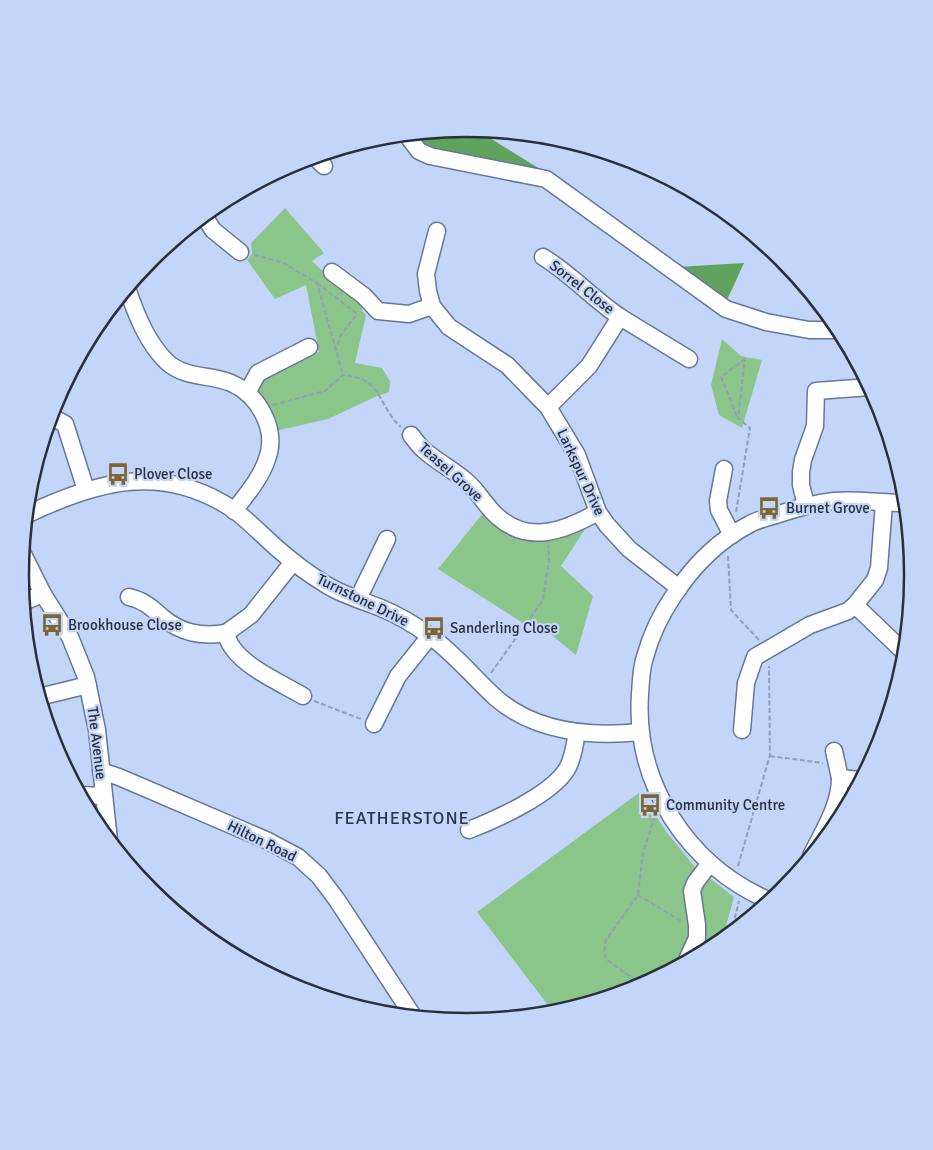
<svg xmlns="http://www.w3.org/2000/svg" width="933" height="1150" font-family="Signika,sans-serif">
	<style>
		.green { fill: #8cc58a }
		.forest { fill: #60a35f }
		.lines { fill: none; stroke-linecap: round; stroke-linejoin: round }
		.minor-casing { stroke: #677797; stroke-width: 19 }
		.path { stroke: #909fbb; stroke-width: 2; stroke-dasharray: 5 2.5; stroke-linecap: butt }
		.minor { stroke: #fff; stroke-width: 16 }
		.labels { text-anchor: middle; stroke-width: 4.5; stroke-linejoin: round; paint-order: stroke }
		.street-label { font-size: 15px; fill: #29303d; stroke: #c3d5f9 }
		.poi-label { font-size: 15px; fill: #29303d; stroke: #c3d5f9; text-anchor: start }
		.quarter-label { font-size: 18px; letter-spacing: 1px; fill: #273550; stroke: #c3d5f9 }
		.rim { fill: none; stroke: #29303d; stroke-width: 2.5 }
	</style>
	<rect width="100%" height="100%" fill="#c3d5f9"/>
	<g class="green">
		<path d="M285,208L324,253L312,261L332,280L362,300V311L366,315L355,363L382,368L390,381L389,392L377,396L328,419L275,431L253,387L284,363L319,352L306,285L275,299L247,260L252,254L251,243Z"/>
		<path d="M722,339L741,356L762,360L742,428L719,415L711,385Z"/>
		<path d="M484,512L517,539L547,541L587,526L561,566L593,596L576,655L543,628L526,625L438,569Z"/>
		<path d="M640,792L668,834L694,866L734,897L722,940L714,946L637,988L554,1013L477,912Z"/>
	</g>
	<g class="forest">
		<path d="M461,129L490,138L548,174L431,151L410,134Z"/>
		<path d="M744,263L727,300L677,267Z"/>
	</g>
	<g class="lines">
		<defs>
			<g id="minor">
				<path d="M406,134L419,151L430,156L546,179L726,309L766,322L809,330H839"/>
				<path d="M315,157L324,166"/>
				<path d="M204,216L213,230L240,252"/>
				<path d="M437,231L426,274L428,291L432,306L449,327L507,365L548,407L577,455L598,512L607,525L629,549L679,588"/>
				<path d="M543,257C571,274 593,299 620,317L589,366L548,407"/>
				<path d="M332,272L364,296L378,311L409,314L432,306"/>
				<path d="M127,288C136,314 147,343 167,362C186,379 210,374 231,383C259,395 278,430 267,459C261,478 246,495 234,511"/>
				<path d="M620,317L689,359"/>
				<path d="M247,393L258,373L309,347"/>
				<path d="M50,416L65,424L86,490"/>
				<path d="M411,435C415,440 419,446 424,450C437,462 454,470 467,482C479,492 486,507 498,517C530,545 566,530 598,512"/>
				<path d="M724,469L718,501L719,510L732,535"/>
				<path d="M806,505L801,485V472L803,460L815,426L816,391L870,387"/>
				<path d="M26,515C97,481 163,462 234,510C250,522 264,537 279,550C293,562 307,573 322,582C339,594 361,600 381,608C398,615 415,625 430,636C455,654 474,678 496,698C535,732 591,737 640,732"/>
				<path d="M22,552L43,594L70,637L86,677L97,730L109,840"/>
				<path d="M129,597C143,600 151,607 162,617C181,633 201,637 226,633C227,637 229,643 232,647C246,668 281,683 303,696"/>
				<path d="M358,599L387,539"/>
				<path d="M23,602L43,594"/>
				<path d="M855,605L905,653"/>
				<path d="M226,633L251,615L293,562"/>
				<path d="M39,697L88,685"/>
				<path d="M374,724L398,676L430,636"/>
				<path d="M742,730L746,683L755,657L810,625L848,611L855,605L875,580L879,568L884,503"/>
				<path d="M834,751L840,778"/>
				<path d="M101,771L119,777L266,840L298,857L319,876L337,900L413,1016"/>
				<path d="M80,795L103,796"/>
				<path d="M469,830C497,819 551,795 567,769C573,759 575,744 577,732"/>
				<path d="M811,856C823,831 840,806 840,778L861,780"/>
				<path d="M770,901C688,866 634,784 640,694C641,682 641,668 645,657C651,635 661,614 674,595C693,566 719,540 750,524C759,519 770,517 779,514C797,508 815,503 834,501C857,499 882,503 906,503"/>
				<path d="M686,962L697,938V925L692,891L695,883L710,863"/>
			</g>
		</defs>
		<use href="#minor" class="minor-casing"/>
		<g class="path">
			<path d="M254,255L282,262L317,283L343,375"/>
			<path d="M317,283L357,314L341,335L336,349"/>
			<path d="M273,405L325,391L343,375C383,378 377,405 401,427"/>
			<path d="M737,416L721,377L745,359"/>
			<path d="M736,512L750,428L738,418L745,359"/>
			<path d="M728,556L731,610L759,640"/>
			<path d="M491,673L543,600L549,559L548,545"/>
			<path d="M314,701L361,719"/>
			<path d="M770,756L823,763"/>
			<path d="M738,866L770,755L769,666"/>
			<path d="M638,895L683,922"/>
			<path d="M731,933L739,901"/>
			<path d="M642,985L606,959L604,951L606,940L638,895L643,853L655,816"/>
		</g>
		<use href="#minor" class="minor"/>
	</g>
	<defs>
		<symbol id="bus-bare" viewBox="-9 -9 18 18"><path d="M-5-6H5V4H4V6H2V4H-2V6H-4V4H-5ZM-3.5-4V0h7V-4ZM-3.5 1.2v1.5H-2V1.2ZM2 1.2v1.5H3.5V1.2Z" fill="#7d6535" stroke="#c3d5f9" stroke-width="2.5" paint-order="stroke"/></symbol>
	</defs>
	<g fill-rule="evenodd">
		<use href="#bus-bare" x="102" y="458" width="32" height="32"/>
		<use href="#bus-bare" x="753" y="492" width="32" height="32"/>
		<use href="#bus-bare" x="36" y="609" width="32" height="32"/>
		<use href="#bus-bare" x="418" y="612" width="32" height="32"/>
		<use href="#bus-bare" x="634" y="789" width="32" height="32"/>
	</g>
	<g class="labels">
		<g class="street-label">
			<text transform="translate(582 287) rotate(38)" y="5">Sorrel Close</text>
			<text transform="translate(451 472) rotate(42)" y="5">Teasel Grove</text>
			<text transform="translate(581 472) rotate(65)" y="5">Larkspur Drive</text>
			<text transform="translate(363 600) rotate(26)" y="5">Turnstone Drive</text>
			<text transform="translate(97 743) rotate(83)" y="5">The Avenue</text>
			<text transform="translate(262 841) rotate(26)" y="5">Hilton Road</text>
		</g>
		<g class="poi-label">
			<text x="134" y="479">Plover Close</text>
			<text x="786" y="513">Burnet Grove</text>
			<text x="68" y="630">Brookhouse Close</text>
			<text x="450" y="633">Sanderling Close</text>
			<text x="666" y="810">Community Centre</text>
		</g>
		<g class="quarter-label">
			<text x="402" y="824">FEATHERSTONE</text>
		</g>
	</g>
	<path d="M0 0H933V1150H0ZM466 137H467A437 437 0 0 1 904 574V576A437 437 0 0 1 467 1013H466A437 437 0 0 1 29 576V574A437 437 0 0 1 466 137Z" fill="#c3d5f9" fill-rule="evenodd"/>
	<path class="rim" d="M466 137H467A437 437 0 0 1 904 574V576A437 437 0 0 1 467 1013H466A437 437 0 0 1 29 576V574A437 437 0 0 1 466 137Z"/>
</svg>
